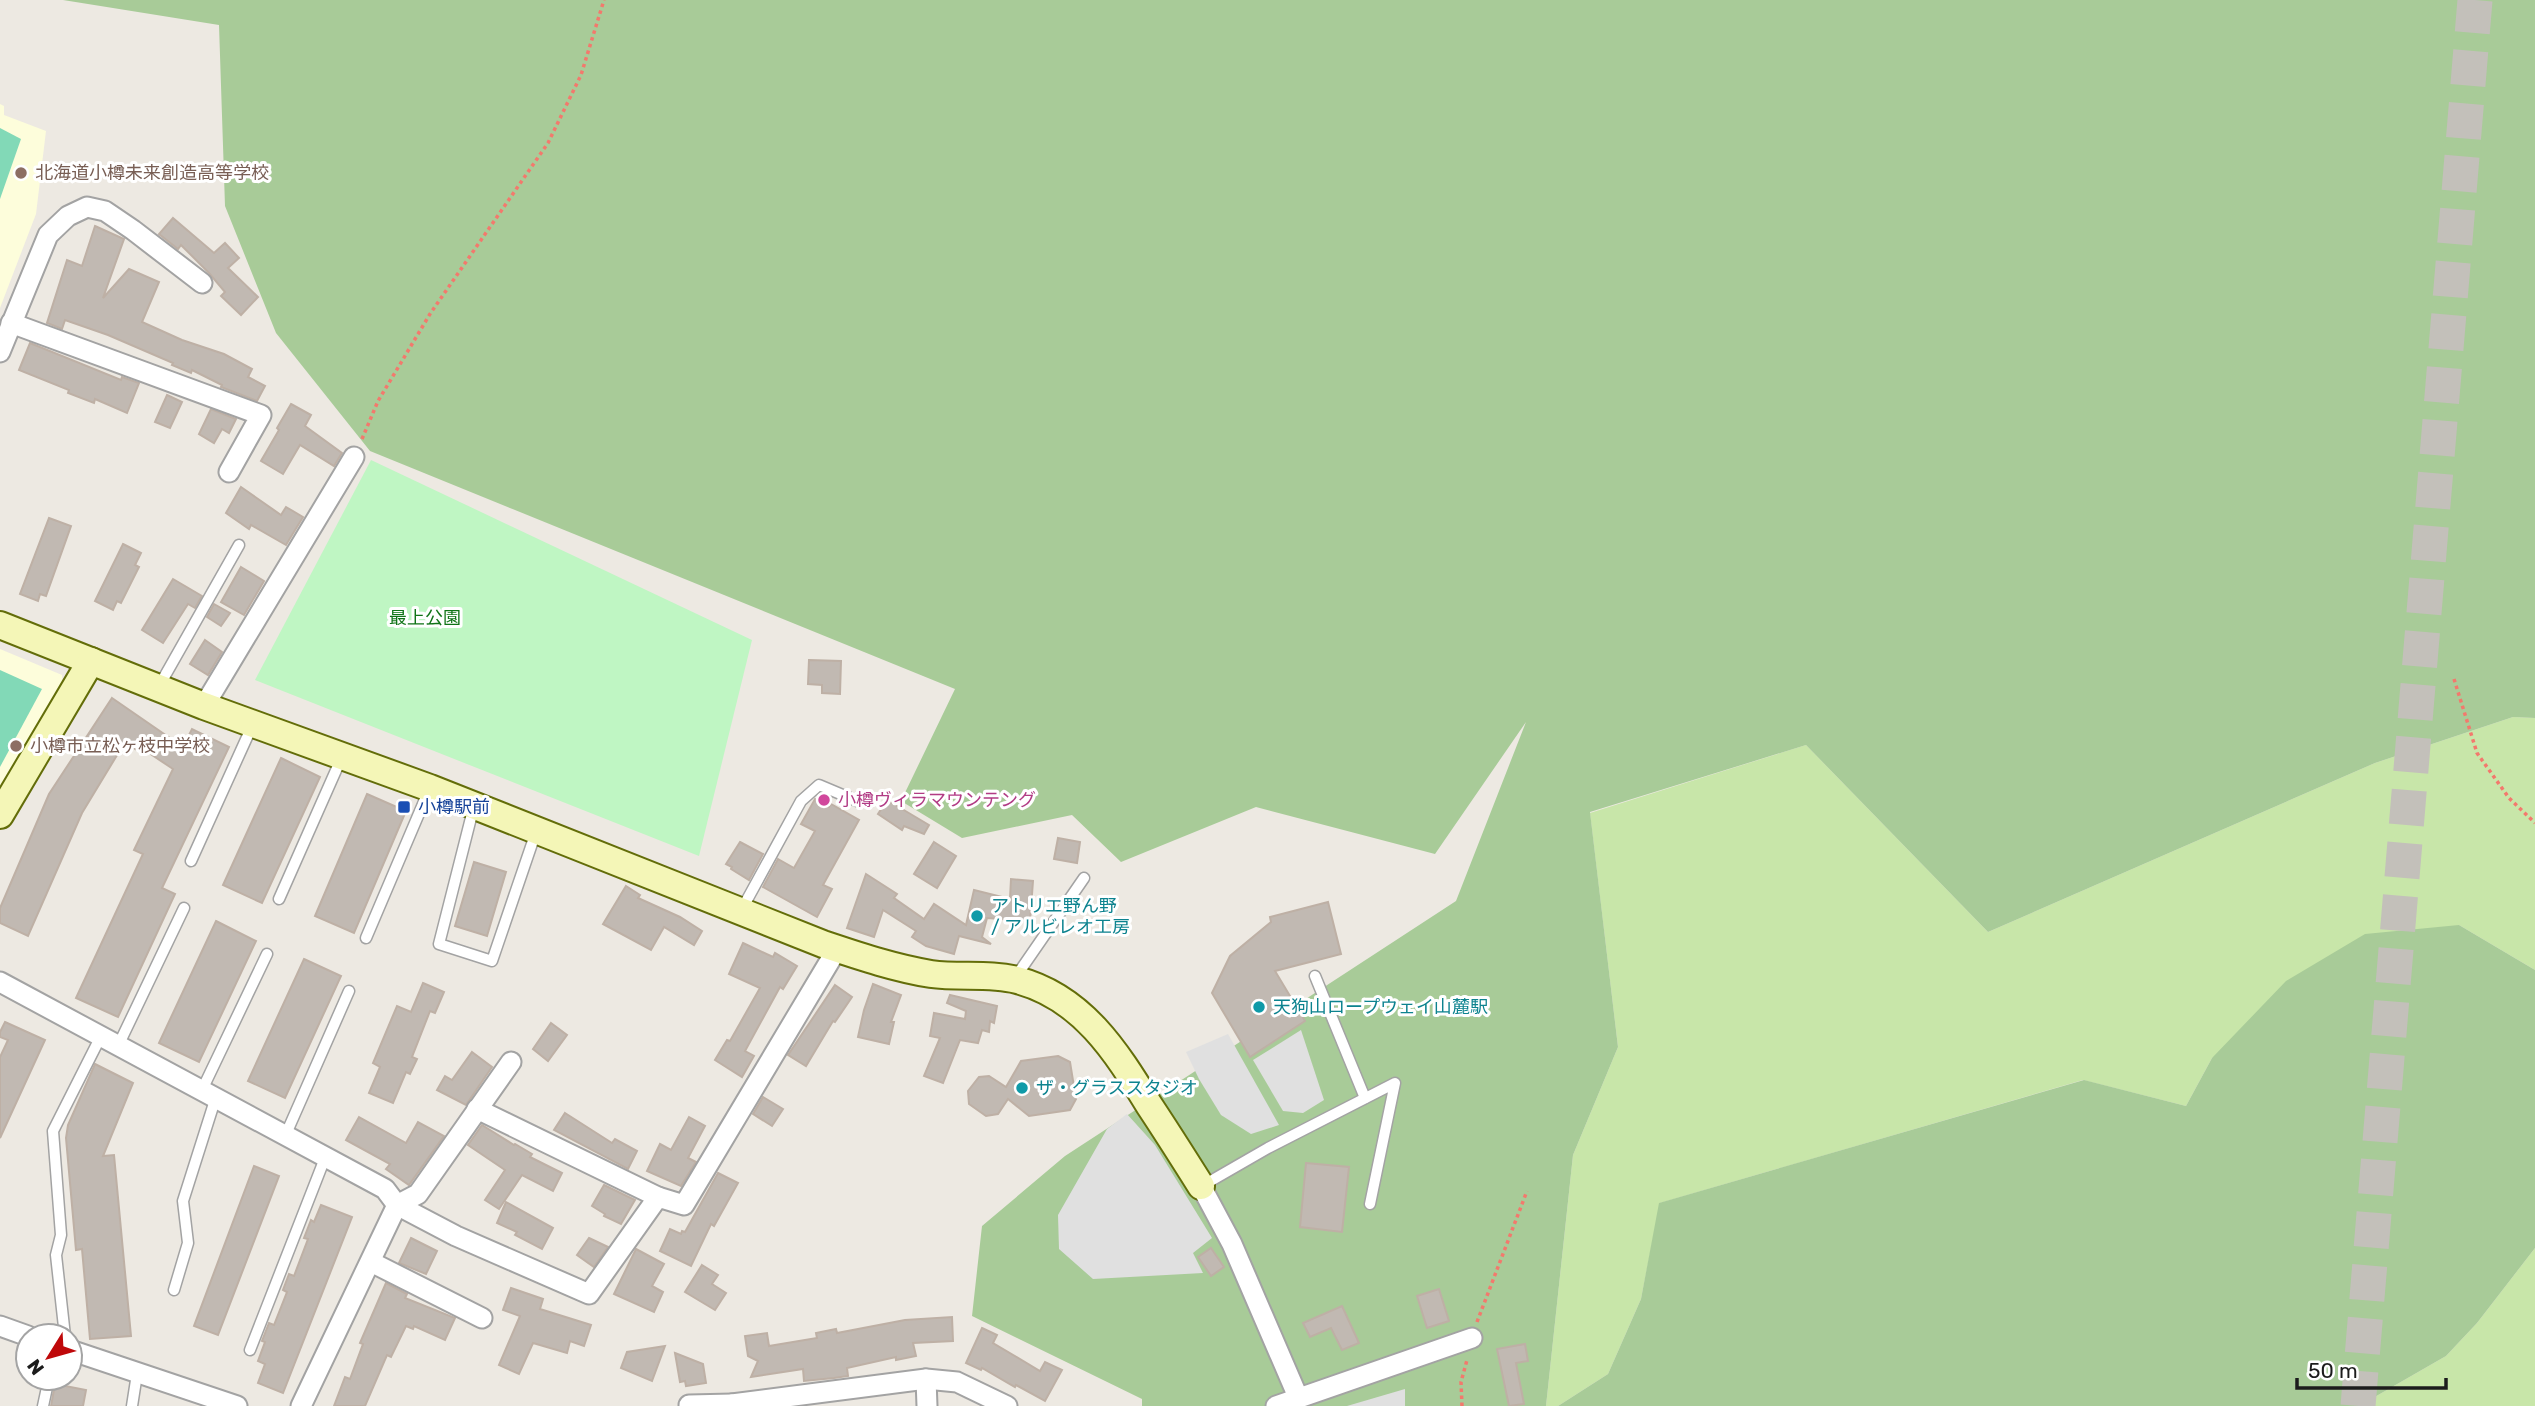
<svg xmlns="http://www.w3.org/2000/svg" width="2535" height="1406" font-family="Rubik,'Noto Sans JP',sans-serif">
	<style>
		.education { fill: #fdfddb }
		.grass { fill: #c8e6a9 }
		.forest { fill: #a8cb98 }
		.park { fill: #bff6c3 }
		.pitch { fill: #82d9b7 }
		.parking { fill: #e0e0e0 }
		.building { fill: #c1b9b2; stroke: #beb0a5; stroke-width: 2 }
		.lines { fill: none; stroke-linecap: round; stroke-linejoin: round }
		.highway-tunnel { stroke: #c3c0ba; stroke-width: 35; stroke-dasharray: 35 18; stroke-linecap: butt }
		.lane-casing { stroke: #a3a3a3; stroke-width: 13 }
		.street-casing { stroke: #a3a3a3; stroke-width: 23 }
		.secondary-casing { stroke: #636d09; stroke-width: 30 }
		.path { stroke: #f3796d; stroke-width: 3.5; stroke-dasharray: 3.5 3.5; stroke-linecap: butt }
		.lane { stroke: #fff; stroke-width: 10 }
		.street { stroke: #fff; stroke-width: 19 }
		.secondary { stroke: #f4f6b7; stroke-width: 26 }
		.education-dot { fill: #8d6e63; stroke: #fff; stroke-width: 2.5 }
		.hotel-dot { fill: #d1479c; stroke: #fff; stroke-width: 2.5 }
		.transit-dot { fill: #1a4fb4; stroke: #fff; stroke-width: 2.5 }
		.culture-dot { fill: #0f9aa8; stroke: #fff; stroke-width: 2.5 }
		.labels { text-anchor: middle; stroke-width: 6; stroke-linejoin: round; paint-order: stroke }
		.education-label { font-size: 18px; fill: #785e54; stroke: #fff; text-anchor: start }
		.park-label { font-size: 18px; fill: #107417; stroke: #fff }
		.hotel-label { font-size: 18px; fill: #b23c85; stroke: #fff; text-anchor: start }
		.transit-label { font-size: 18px; fill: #164399; stroke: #fff; text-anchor: start }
		.culture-label { font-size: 18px; fill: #0d838f; stroke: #fff; text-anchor: start }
	</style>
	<rect width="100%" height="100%" fill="#ede9e2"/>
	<g class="education">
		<path d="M0,104L4,106V115L46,131L36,214L0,308Z"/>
		<path d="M0,649L62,675L63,690L0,801Z"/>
	</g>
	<g class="grass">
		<path d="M2513,717L2535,718V970L2459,925L2212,1058L2186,1106L2083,1080L1660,1203L1641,1299L1608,1374L1558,1406H1546L1573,1155L1618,1047L1590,813L1806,745L1988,932L2375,763Z"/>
		<path d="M2535,1248V1406H2359L2446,1356L2477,1323Z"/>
	</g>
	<g class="forest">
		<path d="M63,0H2535V718L2513,717L2375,763L1988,932L1806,745L1590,812L1618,1047L1573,1155L1546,1406H1142V1399L972,1316L982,1226L1065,1156L1456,901L1526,722L1435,854L1256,807L1121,862L1072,815L962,838L901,801L955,689L370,451L276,333L225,206L219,25Z"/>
		<path d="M2459,925L2535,970V1248L2477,1323L2446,1356L2359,1406H1558L1608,1374L1641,1299L1659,1203L2084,1080L2186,1106L2212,1058L2286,981L2365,934Z"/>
	</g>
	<path class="park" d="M371,460L752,640L699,856L255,680Z"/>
	<g class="pitch">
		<path d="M0,128L21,139L0,199Z"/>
		<path d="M0,670L42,689L0,767Z"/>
	</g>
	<g class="parking">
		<path d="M1301,1030L1324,1100L1303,1113L1283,1111L1253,1060Z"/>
		<path d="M1228,1034L1279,1125L1251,1134L1221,1115L1199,1079L1186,1052Z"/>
		<path d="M1127,1114L1155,1145L1212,1238L1193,1253L1203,1273L1093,1279L1059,1249L1058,1215L1107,1129Z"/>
		<path d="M1405,1389V1406H1347Z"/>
	</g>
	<g class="building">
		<path d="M173,218L214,253L225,243L239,258L228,268L258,297L241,315L221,296L225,292L209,273L181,245L178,249L159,234Z"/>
		<path d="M95,226L124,239L103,298L129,269L159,282L142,322L182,340L224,354L252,369L248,377L265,386L257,401L221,387L222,385L192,370L191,373L172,365L173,363L108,335L65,320L62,329L47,323L67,260L82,266Z"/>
		<path d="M30,343L121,380L122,377L139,383L127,413L95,399L94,403L68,393L69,390L19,370Z"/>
		<path d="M167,395L182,402L170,428L155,422Z"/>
		<path d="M291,404L311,415L305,426L342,453L334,466L300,445L283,474L261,461L279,430L277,428Z"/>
		<path d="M211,409L236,419L229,433L222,429L214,443L199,434Z"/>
		<path d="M241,487L281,515L286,507L303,517L286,545L251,525L249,529L226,513Z"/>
		<path d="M49,518L71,526L46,596L40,594L38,601L20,594Z"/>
		<path d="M123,544L141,553L135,565L139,567L121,603L117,601L113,610L95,601Z"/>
		<path d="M241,567L264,581L244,615L221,602Z"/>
		<path d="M173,579L202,596L195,608L188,604L163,643L142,630Z"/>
		<path d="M214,604L230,613L221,626L207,617Z"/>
		<path d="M205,640L222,652L208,675L190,664Z"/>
		<path d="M809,660L841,661L840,694L822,693V685L808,684Z"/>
		<path d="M112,698L183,747L192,729L229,747L162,888L175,894L118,1017L76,998L143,854L134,850L173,769L137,745L135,749L125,742L82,813L28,936L0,923V908L49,794Z"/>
		<path d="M281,758L320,777L262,903L223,885Z"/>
		<path d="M367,794L406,811L354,933L315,916Z"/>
		<path d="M815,799L829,807L831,804L859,820L823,885L832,889L817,917L763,887L778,859L794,868L815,831L801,824Z"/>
		<path d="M887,800L929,825L924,834L904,826L902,830L878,814Z"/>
		<path d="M1058,838L1080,842L1077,863L1054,859Z"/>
		<path d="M740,842L763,854L749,880L731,869L732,867L726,864Z"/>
		<path d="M934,842L956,856L937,888L914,874Z"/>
		<path d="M474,862L506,872L487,936L455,926Z"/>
		<path d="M866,874L897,894L894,898L924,919L934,904L966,925L974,890L1010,899L1011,879L1033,881L1030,921L987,918L982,937L991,944L959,936L954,954L926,946L912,937L916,931L883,910L874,937L847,928Z"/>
		<path d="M626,886L640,895L638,898L680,917L702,931L694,945L664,927L651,950L603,924Z"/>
		<path d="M1328,902L1341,954L1275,971L1305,1021L1250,1057L1212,993L1230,956L1271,922L1270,917Z"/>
		<path d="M216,921L256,941L199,1062L159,1043Z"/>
		<path d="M743,943L773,957L775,953L797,966L783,989L780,987L745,1051L754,1056L742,1077L715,1060L727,1040L730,1041L760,988L729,974Z"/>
		<path d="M304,959L341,976L285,1098L248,1081Z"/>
		<path d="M423,983L444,992L435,1013L430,1011L412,1057L417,1059L410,1074L406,1072L393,1103L369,1093L380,1067L373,1063L397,1006L411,1012Z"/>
		<path d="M873,984L901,995L891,1022H894L889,1044L858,1037L864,1010Z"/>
		<path d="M835,985L852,997L835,1022L833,1021L806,1066L788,1055Z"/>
		<path d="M950,995L997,1006L994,1023L990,1021L989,1032L982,1030L978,1043L960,1040L943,1083L924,1076L940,1038L930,1036L934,1013L965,1019L966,1011L947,1003Z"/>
		<path d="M5,1022L45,1040L0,1138V1057L8,1040L0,1037V1032Z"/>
		<path d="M551,1023L567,1035L548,1061L533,1049Z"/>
		<path d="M472,1052L492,1067L466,1105L437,1090L445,1076L452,1080Z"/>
		<path d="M1058,1056L1070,1062L1076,1099L1070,1110L1029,1116L1008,1099L998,1114L986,1116L969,1104L968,1091L979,1077L989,1076L1006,1087L1021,1061Z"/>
		<path d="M95,1064L133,1083L103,1156L114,1155L131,1336L90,1339L82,1249L76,1250L66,1138L68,1125Z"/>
		<path d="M763,1097L783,1109L772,1126L753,1114Z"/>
		<path d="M565,1113L612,1143L615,1139L637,1151L628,1169L554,1130Z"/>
		<path d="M359,1117L406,1143L418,1122L444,1136L409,1185L386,1169L390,1164L346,1140Z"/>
		<path d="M689,1117L705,1126L688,1158L696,1162L681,1186L647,1171L660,1144L671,1150Z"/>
		<path d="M482,1125L514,1145L515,1144L532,1154L530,1157L562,1173L553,1191L522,1175L499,1209L485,1200L505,1170L468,1145Z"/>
		<path d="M1306,1163L1349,1167L1342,1232L1300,1227Z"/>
		<path d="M254,1166L279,1176L218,1335L194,1326Z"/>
		<path d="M718,1173L738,1183L714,1226L711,1224L691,1266L660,1251L670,1229L681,1234L682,1231L685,1232Z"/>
		<path d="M604,1185L635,1200L621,1224L604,1216L605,1214L592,1206Z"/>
		<path d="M506,1202L553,1228L542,1249L515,1235L517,1232L497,1223Z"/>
		<path d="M321,1205L352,1217L283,1393L258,1383L265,1364L258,1361L265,1342L262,1341L269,1323L274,1325L287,1292L283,1290L289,1274L294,1276L308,1239L304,1238L311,1220L314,1222Z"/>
		<path d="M411,1238L437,1251L426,1274L399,1263Z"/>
		<path d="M589,1238L608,1247L594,1267L577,1255Z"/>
		<path d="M1211,1248L1224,1267L1211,1276L1198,1257Z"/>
		<path d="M636,1249L664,1264L652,1286L663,1292L654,1312L614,1294Z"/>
		<path d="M702,1265L718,1275L712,1284L726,1293L715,1310L685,1292Z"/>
		<path d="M386,1283L407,1294L405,1298L455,1318L445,1340L414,1326L413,1329L406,1326L391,1357L387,1355L365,1406H334L345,1377L350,1379L363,1344L360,1343Z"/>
		<path d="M511,1288L543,1299L540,1309L591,1325L584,1346L570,1341L567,1353L533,1343L519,1374L499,1365L520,1316L503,1310Z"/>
		<path d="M1439,1289L1449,1321L1427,1328L1417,1296Z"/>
		<path d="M1342,1306L1359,1343L1342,1350L1331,1328L1310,1337L1303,1323Z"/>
		<path d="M952,1317L953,1341L913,1343L916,1356L896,1360V1357L847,1368L848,1376L834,1378L804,1381L803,1369L751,1377L758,1361L748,1356L745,1336L767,1333L769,1346L817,1338L816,1333L836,1329L837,1333L905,1320Z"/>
		<path d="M982,1328L997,1335L993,1343L1040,1371L1045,1362L1062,1370L1045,1401L1016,1385L1015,1387L982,1368L981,1370L966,1363Z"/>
		<path d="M1525,1344L1528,1361L1516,1363L1524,1404L1509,1406L1497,1349Z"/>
		<path d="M665,1346L652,1381L621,1368L627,1352Z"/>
		<path d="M675,1353L703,1364L706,1383L686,1386L685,1381L680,1382Z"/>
		<path d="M55,1384L86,1390L83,1406H51Z"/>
	</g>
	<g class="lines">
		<path class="highway-tunnel" d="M2358,1406L2475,0"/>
		<defs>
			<g id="lane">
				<path d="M158,688L239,545"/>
				<path d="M474,806L439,944L492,961L536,832"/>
				<path d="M191,861L253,724"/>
				<path d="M279,899L341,759"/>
				<path d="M742,909L801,801L819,785L857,801"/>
				<path d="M366,938L429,790"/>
				<path d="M1315,976L1365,1098"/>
				<path d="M1015,978L1084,878"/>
				<path d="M118,1046L184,908"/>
				<path d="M202,1090L267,954"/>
				<path d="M286,1134L349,991"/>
				<path d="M1202,1186L1268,1148L1395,1083L1370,1204"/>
				<path d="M174,1290L188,1243L183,1201L216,1097"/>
				<path d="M65,1336L56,1255L61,1235L53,1131L101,1036"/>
				<path d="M250,1350L325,1158"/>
				<path d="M43,1406L49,1378"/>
				<path d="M132,1406L137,1374"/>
			</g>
			<g id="street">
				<path d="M11,323L261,415L229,472"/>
				<path d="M0,352L48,235L68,216L87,207L105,211L133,230L202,283"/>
				<path d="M204,706L354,457"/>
				<path d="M0,982L385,1189L397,1205L456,1236L589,1294L658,1197L684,1205L837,949"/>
				<path d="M477,1109L658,1197"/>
				<path d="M1201,1186L1232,1244L1298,1397"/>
				<path d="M371,1262L482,1318"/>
				<path d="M0,1326L28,1336"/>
				<path d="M70,1350L237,1406"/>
				<path d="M926,1379L927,1406"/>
				<path d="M689,1405L732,1404"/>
				<path d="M301,1406L397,1205L418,1194L511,1062"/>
				<path d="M732,1406V1404L926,1379L957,1382L1007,1406"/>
				<path d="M1276,1406L1472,1338"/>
			</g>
			<g id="secondary">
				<path d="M0,625L204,706L430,788L823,944C859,956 894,968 931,974C959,978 990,973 1017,980C1082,997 1116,1051 1149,1105C1167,1132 1184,1159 1201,1186"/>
				<path d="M0,815L91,661"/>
			</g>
		</defs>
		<use href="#lane" class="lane-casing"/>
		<use href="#street" class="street-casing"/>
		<use href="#secondary" class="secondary-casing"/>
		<g class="path">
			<path d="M362,439L378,401L430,314L548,143L581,75L604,0"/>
			<path d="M2454,679L2477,753L2509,798L2535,823"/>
			<path d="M1477,1322L1527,1191"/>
			<path d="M1462,1406L1461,1382L1467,1360"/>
		</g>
		<use href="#lane" class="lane"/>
		<use href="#street" class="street"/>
		<use href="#secondary" class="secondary"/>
	</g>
	<g class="education-dot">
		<circle cx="21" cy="173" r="7"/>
		<circle cx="16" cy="746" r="7"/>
	</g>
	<circle class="hotel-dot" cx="824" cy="800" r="7"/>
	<rect class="transit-dot" x="397" y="800" width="14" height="14" rx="3.5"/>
	<g class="culture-dot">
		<circle cx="977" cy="916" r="7"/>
		<circle cx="1259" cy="1007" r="7"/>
		<circle cx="1022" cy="1088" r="7"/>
	</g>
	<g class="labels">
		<g class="education-label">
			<text x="35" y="179">北海道小樽未来創造高等学校</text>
			<text x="30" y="752">小樽市立松ヶ枝中学校</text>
		</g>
		<g class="park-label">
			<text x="425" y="624">最上公園</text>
		</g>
		<g class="hotel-label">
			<text x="838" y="806">小樽ヴィラマウンテング</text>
		</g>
		<g class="transit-label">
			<text x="418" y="813">小樽駅前</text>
		</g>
		<g class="culture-label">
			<text x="991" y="912">アトリエ野ん野<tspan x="991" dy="21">/ アルビレオ工房</tspan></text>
			<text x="1273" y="1013">天狗山ロープウェイ山麓駅</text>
			<text x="1036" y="1094">ザ・グラススタジオ</text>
		</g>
	</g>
	<g transform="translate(49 1357) rotate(233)"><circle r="33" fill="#ffffff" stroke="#a4a4a4" stroke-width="2"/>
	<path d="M0-5L12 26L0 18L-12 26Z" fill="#bf080a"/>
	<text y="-10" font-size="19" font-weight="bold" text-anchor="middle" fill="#1c1c1c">N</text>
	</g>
	<path d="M2297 1378v10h149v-10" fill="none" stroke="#1c1c1c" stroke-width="3.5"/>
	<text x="2308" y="1378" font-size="21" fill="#1c1c1c" stroke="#ffffff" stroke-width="5" paint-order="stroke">50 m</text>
</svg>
